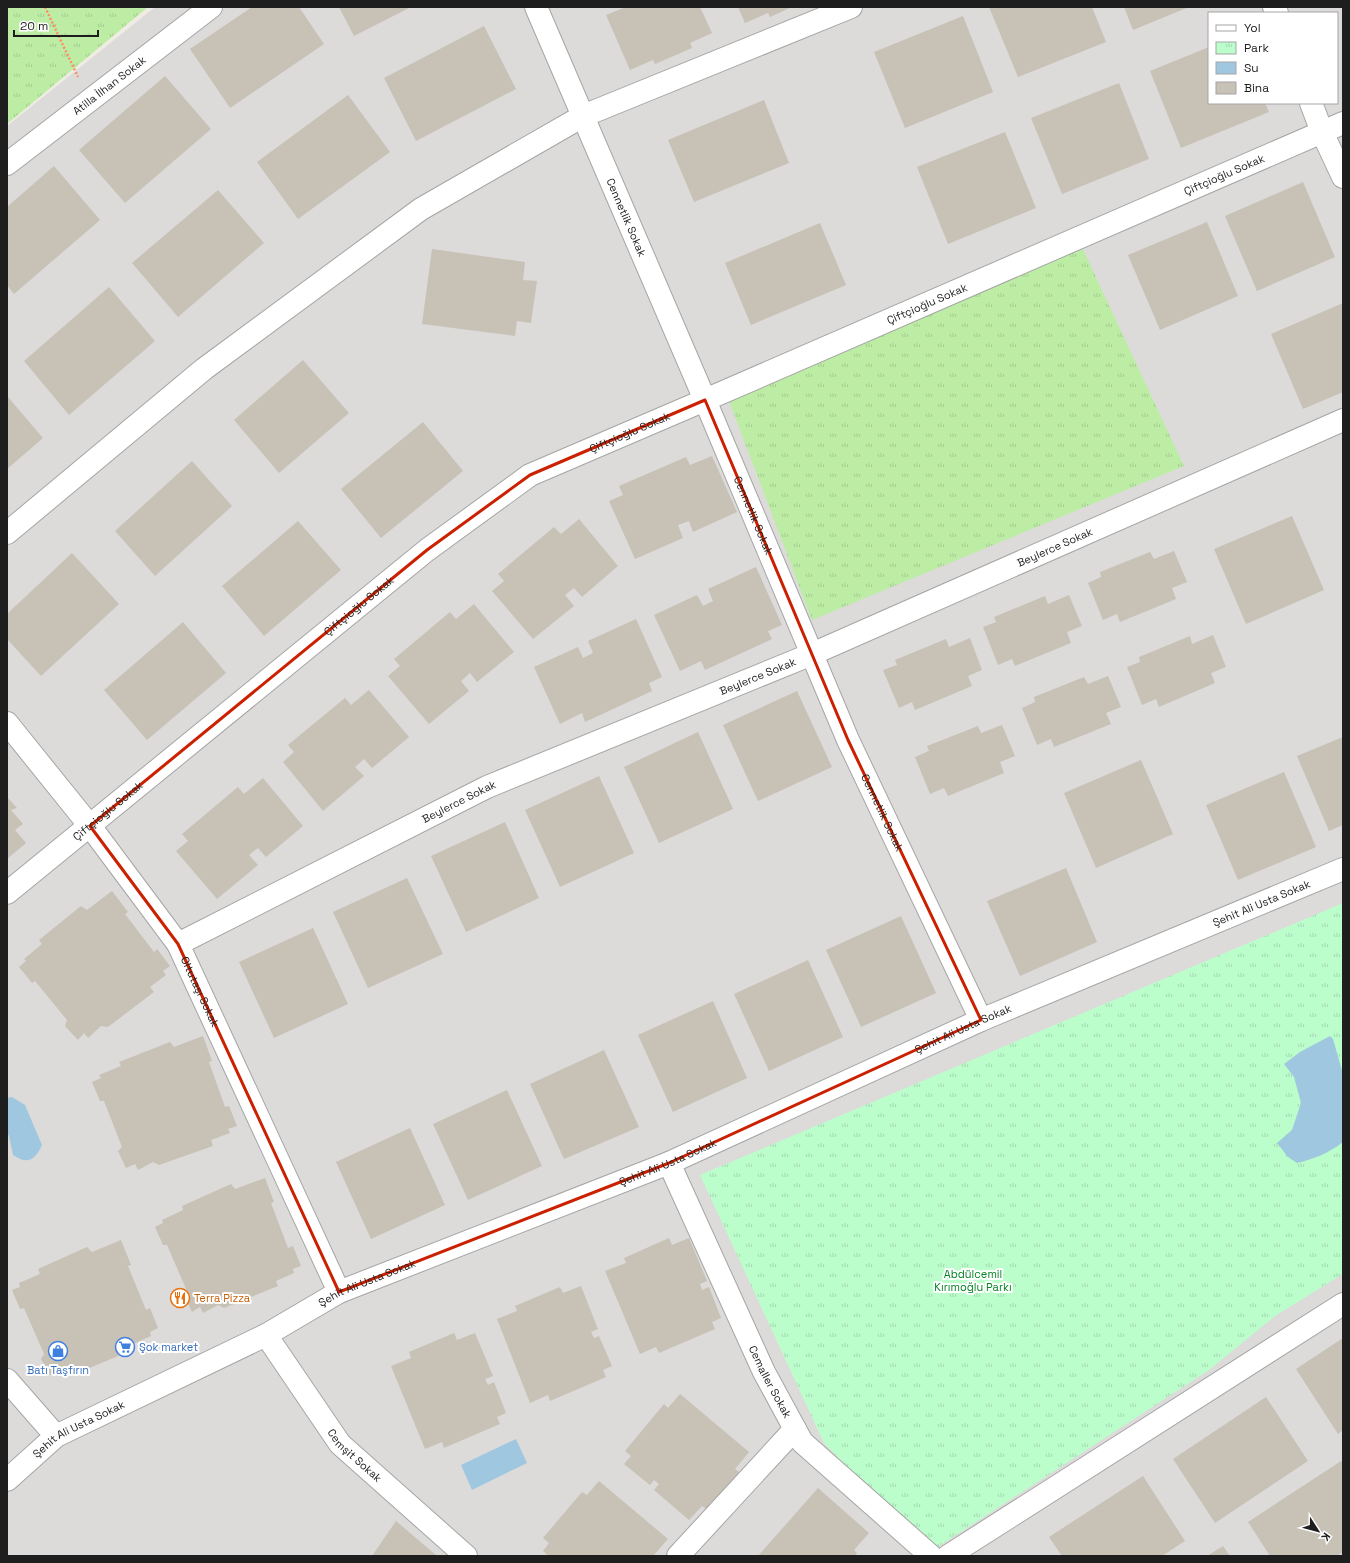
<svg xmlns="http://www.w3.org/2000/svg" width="1350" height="1563" font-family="'Space Grotesk',sans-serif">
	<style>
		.residential { fill: #dcdbda; fill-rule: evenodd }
		.grass { fill: url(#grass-tufts) }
		.park { fill: url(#park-tufts) }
		.water { fill: #a0c7e0 }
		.building { fill: #c7c1b6 }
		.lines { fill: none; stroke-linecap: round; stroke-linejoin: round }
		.minor-casing { stroke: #a5a5a5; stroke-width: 24 }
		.path { stroke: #ff8d64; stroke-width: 2.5; stroke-dasharray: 2 2; stroke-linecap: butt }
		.minor { stroke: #fff; stroke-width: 22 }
		.marked { fill: none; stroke: #cb2100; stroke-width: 3; stroke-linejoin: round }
		.labels { text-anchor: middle; stroke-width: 4; stroke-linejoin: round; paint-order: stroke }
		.street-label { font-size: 11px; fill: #1e1e1e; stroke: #fff }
		.park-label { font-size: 11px; fill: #048324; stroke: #fff }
		.food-label { font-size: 11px; fill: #c56008; stroke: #fff; text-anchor: start }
		.shop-label { font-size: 11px; fill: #366cbe; stroke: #fff; text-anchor: start }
	</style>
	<defs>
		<pattern id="grass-tufts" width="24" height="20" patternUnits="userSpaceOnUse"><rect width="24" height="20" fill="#bdeda5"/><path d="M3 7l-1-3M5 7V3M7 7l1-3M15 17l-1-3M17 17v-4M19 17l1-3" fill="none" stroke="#a2cb8e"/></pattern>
		<pattern id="park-tufts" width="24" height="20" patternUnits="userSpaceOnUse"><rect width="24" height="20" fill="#bcfdcc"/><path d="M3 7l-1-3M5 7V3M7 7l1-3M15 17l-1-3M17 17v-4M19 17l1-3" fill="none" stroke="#a1d8af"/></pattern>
	</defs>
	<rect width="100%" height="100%" fill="#efede3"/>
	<path class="residential" d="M155,7H1343V1556H7V126ZM1209,13H1337V103H1209Z"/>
	<g class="grass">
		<path d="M7,7H148L7,124Z"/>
		<path d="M1081,245L1184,466L812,620L729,401Z"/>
	</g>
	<path class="park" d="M1343,903V1274L1275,1316L1209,1370L930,1552L824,1443L700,1175Z"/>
	<g class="water">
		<path d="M1330,1036L1333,1039L1343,1074V1142C1329,1153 1314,1159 1297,1163L1288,1157L1277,1143L1292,1130L1301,1103L1294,1077L1284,1064L1300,1052Z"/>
		<path d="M12,1097L25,1105L42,1145C35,1160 28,1165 13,1155L9,1136L7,1133V1098Z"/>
		<path d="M516,1439L527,1463L472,1490L461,1465Z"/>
	</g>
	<g class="building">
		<path d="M252,7H299L324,44L230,108L190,49Z"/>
		<path d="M339,7H411L354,36Z"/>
		<path d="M626,7H700L712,33L690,43L692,48L655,64L653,60L630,70L606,15Z"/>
		<path d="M738,7H792L770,17L768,13L745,23Z"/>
		<path d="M989,7H1092L1106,42L1018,77Z"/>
		<path d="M1124,7H1189L1133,30Z"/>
		<path d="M963,16L993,92L905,128L874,52Z"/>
		<path d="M484,26L516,89L416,141L384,78Z"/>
		<path d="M1209,47V103H1265L1269,112L1181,148L1150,71Z"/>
		<path d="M165,76L211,129L125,203L79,150Z"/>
		<path d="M1119,83L1149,159L1062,194L1031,118Z"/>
		<path d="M348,95L390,152L298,219L257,162Z"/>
		<path d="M764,100L789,163L694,202L668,140Z"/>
		<path d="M1005,132L1036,208L948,244L917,167Z"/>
		<path d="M54,166L100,220L14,294L7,285V207Z"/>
		<path d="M1303,182L1335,257L1257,291L1225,216Z"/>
		<path d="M218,190L264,243L178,317L132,263Z"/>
		<path d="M1207,222L1238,296L1160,330L1128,255Z"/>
		<path d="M820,223L846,285L751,325L725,263Z"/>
		<path d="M432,249L525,262L523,280L537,281L531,323L517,321L515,336L422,324Z"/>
		<path d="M109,287L155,341L69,415L24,361Z"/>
		<path d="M1343,303V392L1303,409L1271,334Z"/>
		<path d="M303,360L349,413L279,473L234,420Z"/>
		<path d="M7,396L43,438L7,469Z"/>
		<path d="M423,422L463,471L381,538L341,489Z"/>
		<path d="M712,456L737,512L693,532L689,521L678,525L683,538L635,559L609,501L623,495L619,486L686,457L690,465Z"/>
		<path d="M192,461L232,506L155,576L115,531Z"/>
		<path d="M1292,516L1324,590L1246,624L1214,549Z"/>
		<path d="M579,519L618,566L582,597L574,588L565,595L574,606L533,639L492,591L504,581L498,574L554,527L561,534Z"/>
		<path d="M298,521L341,570L264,636L222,586Z"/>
		<path d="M1174,551L1187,582L1172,588L1176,599L1120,622L1117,614L1103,620L1088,583L1101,577L1100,572L1150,552L1154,559Z"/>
		<path d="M72,553L119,604L41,676L7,639V614Z"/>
		<path d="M756,567L782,625L768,631L772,639L705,670L701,661L680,671L654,615L697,595L703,606L713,601L708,589Z"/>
		<path d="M1069,595L1082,626L1067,632L1071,643L1015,666L1012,659L998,665L983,627L996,622L994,617L1045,596L1048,604Z"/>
		<path d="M474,604L514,652L477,682L470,673L461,681L469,691L429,724L388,676L400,666L394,659L450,612L456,619Z"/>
		<path d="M636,619L662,677L649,683L652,691L585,722L582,713L560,724L534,667L578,647L583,658L593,653L588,641Z"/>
		<path d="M183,622L226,673L147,740L104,690Z"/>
		<path d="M1213,635L1226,667L1211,673L1215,683L1159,707L1156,699L1142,705L1127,667L1140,662L1139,657L1190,636L1192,644Z"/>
		<path d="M970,638L982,670L968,676L972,686L915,710L912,702L899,708L883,670L897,665L895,660L946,639L949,647Z"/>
		<path d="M1108,676L1121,707L1106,713L1111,724L1054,747L1051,739L1037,745L1022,708L1035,702L1034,697L1084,677L1088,684Z"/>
		<path d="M369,690L409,737L372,768L364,759L355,767L364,776L323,811L283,762L294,752L288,745L345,698L351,705Z"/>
		<path d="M797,691L832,767L758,801L723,725Z"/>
		<path d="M1002,725L1015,756L1000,762L1004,773L948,796L944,788L930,794L915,757L929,751L927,746L978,726L981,733Z"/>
		<path d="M698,732L733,809L659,843L624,767Z"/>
		<path d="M1343,737V825L1329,831L1297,756Z"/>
		<path d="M1141,760L1173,834L1096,868L1064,793Z"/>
		<path d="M1284,772L1316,847L1238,880L1206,805Z"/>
		<path d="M599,776L634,853L560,887L525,810Z"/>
		<path d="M263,778L303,826L266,857L258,848L249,855L258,865L217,899L176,851L188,841L182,834L238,787L244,794Z"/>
		<path d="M7,797L17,808L11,810L23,824L15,830L26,843L7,859Z"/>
		<path d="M505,822L539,898L466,932L431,856Z"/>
		<path d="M1066,868L1097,942L1020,976L987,901Z"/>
		<path d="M407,878L443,954L368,988L333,912Z"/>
		<path d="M112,891L128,912L125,914L154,952L157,949L170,966L163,971L166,975L150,987L154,992L108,1027L101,1026L88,1038L84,1033L78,1040L65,1026L67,1020L35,981L32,983L19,967L26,961L24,959L42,944L39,940L81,906L87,910Z"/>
		<path d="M901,916L936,993L861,1027L826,950Z"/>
		<path d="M313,928L348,1004L274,1038L239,962Z"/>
		<path d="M808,960L843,1037L769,1071L734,994Z"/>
		<path d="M713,1001L747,1078L673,1112L638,1035Z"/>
		<path d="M203,1036L212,1061L209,1062L225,1107L229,1106L237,1126L228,1129L230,1133L211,1140L213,1146L159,1165L153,1162L138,1170L135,1164L126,1168L118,1151L122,1147L104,1101H100L92,1082L101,1078L99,1075L121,1066L119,1062L170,1042L174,1047Z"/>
		<path d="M604,1050L639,1127L564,1159L530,1084Z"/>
		<path d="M507,1090L542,1166L468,1200L433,1124Z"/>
		<path d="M410,1128L445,1205L371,1239L336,1162Z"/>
		<path d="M265,1178L274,1202L271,1203L288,1248L293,1246L301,1266L293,1269L294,1273L276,1281L278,1286L224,1308L218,1305L203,1313L200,1307L192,1312L184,1295L187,1291L167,1245H163L155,1227L163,1223L162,1220L183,1210L182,1206L231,1184L235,1189Z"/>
		<path d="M669,1238L672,1245L689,1238L707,1281L700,1284L702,1290L709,1287L721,1318L712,1322L715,1329L659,1353L656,1347L640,1354L605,1271L626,1263L624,1258Z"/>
		<path d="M121,1240L131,1265L128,1266L146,1310L150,1308L158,1328L150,1332L151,1336L133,1344L135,1349L82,1371L76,1368L61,1376L58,1371L50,1375L41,1359L44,1354L24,1308L20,1309L12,1290L20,1287L19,1283L40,1274L38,1269L87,1247L92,1252Z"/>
		<path d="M581,1286L598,1329L591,1332L594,1338L599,1336L612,1366L603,1370L606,1377L550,1401L548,1395L530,1403L497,1319L517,1311L515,1306L560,1287L563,1293Z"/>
		<path d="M454,1333L457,1340L475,1333L493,1376L485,1379L488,1385L494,1382L506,1413L497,1417L500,1424L444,1448L442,1442L425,1449L391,1366L411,1358L409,1352Z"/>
		<path d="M1343,1338V1430L1338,1434L1296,1369Z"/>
		<path d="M680,1394L749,1452L735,1469L739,1472L708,1510L702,1506L689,1520L654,1490L659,1484L654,1480L650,1485L624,1464L631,1456L625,1451L664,1404L668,1408Z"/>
		<path d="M1266,1397L1308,1461L1215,1523L1173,1459Z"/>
		<path d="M1341,1461L1343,1464V1552L1337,1556H1270L1248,1522Z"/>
		<path d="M1143,1476L1185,1541L1162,1556H1062L1049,1537Z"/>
		<path d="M599,1481L668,1539L653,1556H549L543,1551L549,1543L543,1538L582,1492L587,1495Z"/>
		<path d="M818,1488L869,1533L854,1550L857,1553L855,1556H758Z"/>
		<path d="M396,1521L437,1556H372Z"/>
		<path d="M1223,1546L1230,1556H1207Z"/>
	</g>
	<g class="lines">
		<defs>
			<g id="minor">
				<path id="s1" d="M536,7L705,400L848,740L981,1020"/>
				<path d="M1274,7L1277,13"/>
				<path d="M1311,103L1322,132L1343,177"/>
				<path id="s2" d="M7,164L211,7"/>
				<path d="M7,533L204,369L421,209L583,116L851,7"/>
				<path id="s3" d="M7,723L90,826L178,944L339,1292"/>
				<path id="s4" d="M7,893L427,550L530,475L705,400L1343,123"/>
				<path id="s5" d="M178,944L487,787L812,654L1343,420"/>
				<path id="s6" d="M669,1163L764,1372L802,1442L931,1556"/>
				<path id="s7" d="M266,1335L340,1444L466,1556"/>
				<path d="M7,1380L56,1436"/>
				<path id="s8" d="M7,1480L56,1436L266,1335L339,1292L669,1163L981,1020L1343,869"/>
				<path d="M678,1556L795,1429"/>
				<path d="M948,1556L1343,1304"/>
			</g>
		</defs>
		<use href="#minor" class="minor-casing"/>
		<path class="path" d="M45,7L78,77"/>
		<use href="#minor" class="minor"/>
	</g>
	<path class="marked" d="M705,400L848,740L981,1020L669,1163L339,1292L178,944L90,826L427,550L530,475Z"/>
	<defs>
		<symbol id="restaurant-ring" viewBox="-11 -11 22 22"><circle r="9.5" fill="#fff" stroke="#e8710a" stroke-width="1.5"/><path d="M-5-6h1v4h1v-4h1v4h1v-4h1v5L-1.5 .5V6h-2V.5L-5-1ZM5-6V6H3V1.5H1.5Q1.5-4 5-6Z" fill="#e8710a"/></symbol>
		<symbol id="supermarket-ring" viewBox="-11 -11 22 22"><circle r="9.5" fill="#fff" stroke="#3f7fe0" stroke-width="1.5"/><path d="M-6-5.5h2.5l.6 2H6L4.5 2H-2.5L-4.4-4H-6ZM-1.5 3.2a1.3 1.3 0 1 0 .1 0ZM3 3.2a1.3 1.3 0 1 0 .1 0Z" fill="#3f7fe0"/></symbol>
		<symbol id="shop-ring" viewBox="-11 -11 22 22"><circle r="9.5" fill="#fff" stroke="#3f7fe0" stroke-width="1.5"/><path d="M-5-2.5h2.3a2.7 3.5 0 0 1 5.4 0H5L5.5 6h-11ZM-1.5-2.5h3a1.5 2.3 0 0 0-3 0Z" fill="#3f7fe0"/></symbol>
	</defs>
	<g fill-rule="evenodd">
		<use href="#restaurant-ring" x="169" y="1287" width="22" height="22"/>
		<use href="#supermarket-ring" x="114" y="1336" width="22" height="22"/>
		<use href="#shop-ring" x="47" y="1340" width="22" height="22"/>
	</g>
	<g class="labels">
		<g class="street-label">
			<text dy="4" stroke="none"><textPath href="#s2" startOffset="129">Atilla İlhan Sokak</textPath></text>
			<text dy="4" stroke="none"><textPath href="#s4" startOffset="1426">Çiftçioğlu Sokak</textPath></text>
			<text dy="4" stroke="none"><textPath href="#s1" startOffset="229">Cennetlik Sokak</textPath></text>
			<text dy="4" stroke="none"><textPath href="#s4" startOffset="1102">Çiftçioğlu Sokak</textPath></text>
			<text dy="4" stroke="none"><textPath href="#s4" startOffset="778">Çiftçioğlu Sokak</textPath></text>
			<text dy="4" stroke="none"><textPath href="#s1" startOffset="553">Cennetlik Sokak</textPath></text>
			<text dy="4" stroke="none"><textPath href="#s5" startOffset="963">Beylerce Sokak</textPath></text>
			<text dy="4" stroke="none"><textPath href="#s4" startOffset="454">Çiftçioğlu Sokak</textPath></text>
			<text dy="4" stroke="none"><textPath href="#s5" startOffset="639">Beylerce Sokak</textPath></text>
			<text dy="4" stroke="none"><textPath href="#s5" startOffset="315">Beylerce Sokak</textPath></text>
			<text dy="4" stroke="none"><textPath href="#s4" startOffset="130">Çiftçioğlu Sokak</textPath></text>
			<text dy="4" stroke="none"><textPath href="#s1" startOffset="877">Cennetlik Sokak</textPath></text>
			<text dy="4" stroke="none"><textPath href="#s8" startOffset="1385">Şehit Ali Usta Sokak</textPath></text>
			<text dy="4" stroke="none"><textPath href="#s3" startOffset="332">Oltutaşı Sokak</textPath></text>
			<text dy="4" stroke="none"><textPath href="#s8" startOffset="1061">Şehit Ali Usta Sokak</textPath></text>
			<text dy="4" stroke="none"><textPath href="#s8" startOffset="737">Şehit Ali Usta Sokak</textPath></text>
			<text dy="4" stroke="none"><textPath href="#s8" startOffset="413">Şehit Ali Usta Sokak</textPath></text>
			<text dy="4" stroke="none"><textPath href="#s6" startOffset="241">Cemaller Sokak</textPath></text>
			<text dy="4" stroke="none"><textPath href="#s8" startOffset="89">Şehit Ali Usta Sokak</textPath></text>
			<text dy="4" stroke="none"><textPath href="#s7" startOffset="150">Cemşit Sokak</textPath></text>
		</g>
		<g class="park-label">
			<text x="973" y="1278">Abdülcemil<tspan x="973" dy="13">Kırımoğlu Parkı</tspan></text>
		</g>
		<g class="food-label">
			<text x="194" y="1302">Terra Pizza</text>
		</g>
		<g class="shop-label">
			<text x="139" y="1351">Şok market</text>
			<text x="58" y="1374" text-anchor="middle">Batı Taşfırın</text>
		</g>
	</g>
	<rect width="1350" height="1563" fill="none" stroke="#1e1e1e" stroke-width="16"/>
	<rect x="1208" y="12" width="130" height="92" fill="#ffffff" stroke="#a5a5a5"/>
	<rect x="1216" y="25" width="20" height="6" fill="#ffffff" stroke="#a5a5a5"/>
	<text x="1244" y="32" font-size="12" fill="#1e1e1e">Yol</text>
	<rect x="1216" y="42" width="20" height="12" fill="url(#park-tufts)" stroke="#a5a5a5"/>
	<text x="1244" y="52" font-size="12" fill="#1e1e1e">Park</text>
	<rect x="1216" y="62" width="20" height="12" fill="#a0c7e0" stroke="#a5a5a5"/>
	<text x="1244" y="72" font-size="12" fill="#1e1e1e">Su</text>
	<rect x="1216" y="82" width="20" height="12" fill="#c7c1b6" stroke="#a5a5a5"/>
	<text x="1244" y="92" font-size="12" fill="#1e1e1e">Bina</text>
	<g transform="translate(1318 1531) rotate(126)" stroke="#ffffff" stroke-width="3" paint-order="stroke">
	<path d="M0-3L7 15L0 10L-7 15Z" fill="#1e1e1e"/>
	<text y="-6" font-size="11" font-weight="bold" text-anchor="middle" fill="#1e1e1e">K</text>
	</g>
	<path d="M14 30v6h84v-6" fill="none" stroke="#1e1e1e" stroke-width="2"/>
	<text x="20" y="30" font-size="12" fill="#1e1e1e" stroke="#ffffff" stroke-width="3" paint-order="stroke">20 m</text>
</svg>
